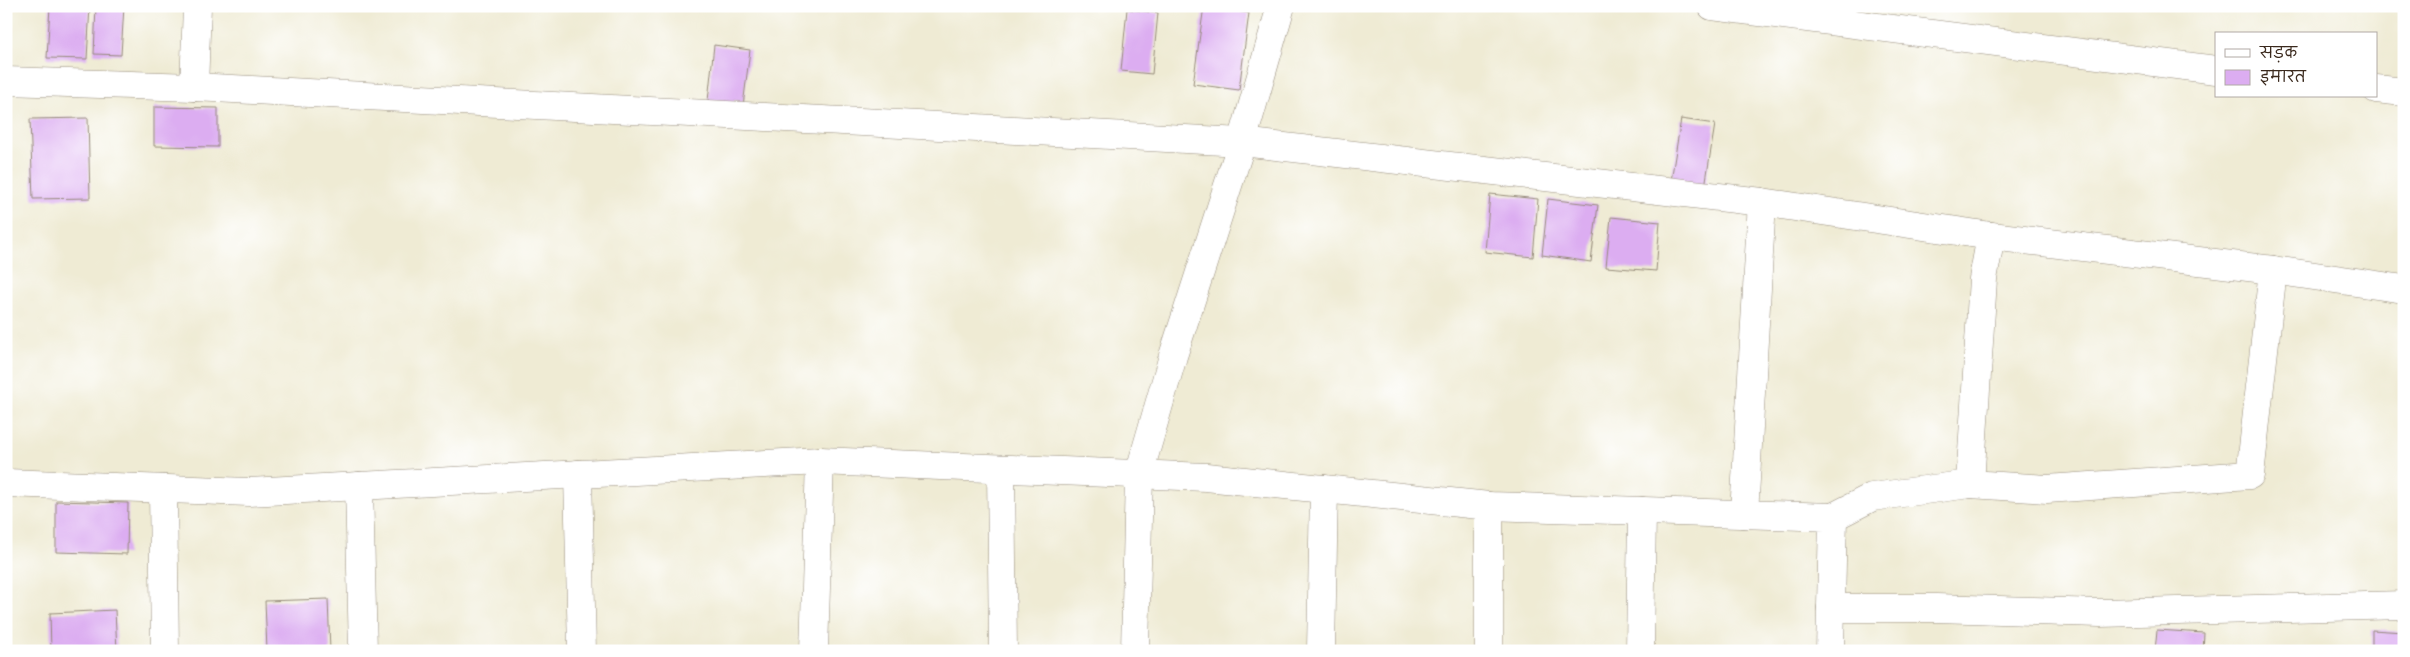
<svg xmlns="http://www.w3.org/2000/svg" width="2410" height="657" font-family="'Patrick Hand','Playpen Sans Deva',sans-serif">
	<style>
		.building { fill: #dcadf1 }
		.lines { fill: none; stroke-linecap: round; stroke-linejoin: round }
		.minor-casing { stroke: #958a79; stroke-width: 29 }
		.minor { stroke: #fff; stroke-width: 28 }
	</style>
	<rect width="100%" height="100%" fill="#fff"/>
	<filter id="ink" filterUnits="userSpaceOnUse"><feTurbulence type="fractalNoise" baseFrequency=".02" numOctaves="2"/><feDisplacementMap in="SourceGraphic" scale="10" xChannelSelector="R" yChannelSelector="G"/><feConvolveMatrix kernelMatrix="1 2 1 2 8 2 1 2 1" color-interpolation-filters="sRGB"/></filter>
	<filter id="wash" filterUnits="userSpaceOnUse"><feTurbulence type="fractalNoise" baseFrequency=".0096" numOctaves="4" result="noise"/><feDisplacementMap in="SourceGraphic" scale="20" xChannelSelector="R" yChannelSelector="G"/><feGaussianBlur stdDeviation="1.12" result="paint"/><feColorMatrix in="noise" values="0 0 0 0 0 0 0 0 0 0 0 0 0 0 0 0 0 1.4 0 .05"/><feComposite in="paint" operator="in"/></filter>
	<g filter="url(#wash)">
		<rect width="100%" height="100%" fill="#efebd4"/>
		<g id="blocks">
			<g class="building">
				<path d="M50,6H90L87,59L47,58Z"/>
				<path d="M96,6H124L121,55L94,54Z"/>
				<path d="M1204,6L1249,13L1239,90L1193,84Z"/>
				<path d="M1127,9L1158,13L1152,74L1121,71Z"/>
				<path d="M714,45L750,50L742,114L707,110Z"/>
				<path d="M154,107L218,108V147L154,146Z"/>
				<path d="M88,118L90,198L33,199L30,119Z"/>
				<path d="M1681,119L1715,124L1705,187L1671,181Z"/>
				<path d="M1490,194L1538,199L1533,257L1485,252Z"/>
				<path d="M1548,199L1598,205L1591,262L1542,255Z"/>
				<path d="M1611,217L1660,222L1656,271L1606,267Z"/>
				<path d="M56,501L128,503L127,554L56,552Z"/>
				<path d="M328,599L330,651H267L265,601Z"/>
				<path d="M115,610L117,651H51L50,613Z"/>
				<path d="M2157,630L2204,633L2203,651H2155Z"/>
				<path d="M2372,630L2404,632V651H2372Z"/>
			</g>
		</g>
	</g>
	<g filter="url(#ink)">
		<use href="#blocks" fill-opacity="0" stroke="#958a79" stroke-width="1"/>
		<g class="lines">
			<defs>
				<g id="minor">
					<path d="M1712,6L2216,70"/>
					<path d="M6,81L194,87L1242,142L1762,202L1991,236L2273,270L2404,289"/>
					<path d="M194,87L197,6"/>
					<path d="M2376,89L2404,92"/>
					<path d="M1001,469L1003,651"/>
					<path d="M578,474L582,651"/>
					<path d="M6,483L249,492L820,461L1206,477L1489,506L1833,517L1830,651"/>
					<path d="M1970,484L1983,279L1991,236"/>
					<path d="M359,486L363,651"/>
					<path d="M163,489L165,651"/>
					<path d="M1744,514L1762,202"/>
					<path d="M1833,517L1872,497L1970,484L2047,489L2250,475L2273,270"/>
					<path d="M1831,608H1936L2100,613L2404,605"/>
					<path d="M814,651L820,461"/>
					<path d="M1135,651L1139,474L1173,356L1242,142L1281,6"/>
					<path d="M1321,651L1324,489"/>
					<path d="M1489,651V506"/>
					<path d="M1640,651L1642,511"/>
				</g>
			</defs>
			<use href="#minor" class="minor-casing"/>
			<use href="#minor" class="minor"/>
		</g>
	</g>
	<rect width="2410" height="657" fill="none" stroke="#fff" stroke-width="25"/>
	<rect x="2215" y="32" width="162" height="65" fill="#ffffff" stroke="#b1aaa5"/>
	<rect x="2225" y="49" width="25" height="8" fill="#ffffff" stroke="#b1aaa5"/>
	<text x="2260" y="58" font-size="15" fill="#3b2a1e">सड़क</text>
	<rect x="2225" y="70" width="25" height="15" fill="#dcadf1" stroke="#b1aaa5"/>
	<text x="2260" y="82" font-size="15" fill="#3b2a1e">इमारत</text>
</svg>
